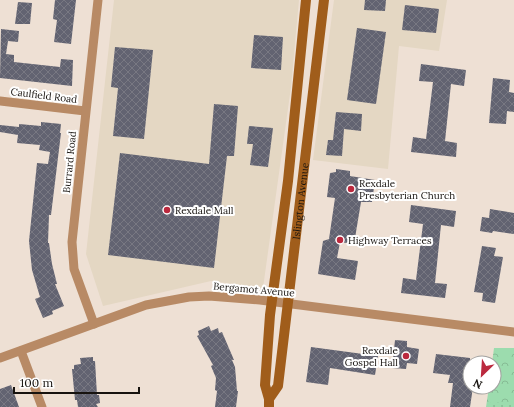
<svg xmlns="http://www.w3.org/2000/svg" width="514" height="407" font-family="Lora,serif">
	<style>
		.commercial { fill: #e4d7c3 }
		.forest { fill: url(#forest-crowns) }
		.garden { fill: url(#garden-dots) }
		.building { fill: url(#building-cross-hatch) }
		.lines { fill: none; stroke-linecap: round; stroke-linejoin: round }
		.minor { stroke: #b88a65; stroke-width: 9 }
		.secondary { stroke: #a05d1b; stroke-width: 10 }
		.poi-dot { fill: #bb293e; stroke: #fff; stroke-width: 1.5 }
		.labels { text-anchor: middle; stroke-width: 4; stroke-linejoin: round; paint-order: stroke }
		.street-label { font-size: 10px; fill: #17130f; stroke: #fff }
		.poi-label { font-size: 10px; fill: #17130f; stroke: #fff; text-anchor: start }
	</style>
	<defs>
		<pattern id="forest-crowns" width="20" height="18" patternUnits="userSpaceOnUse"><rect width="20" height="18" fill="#9cdcae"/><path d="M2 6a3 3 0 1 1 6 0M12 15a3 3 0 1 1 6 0" fill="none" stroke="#86bc94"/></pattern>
		<pattern id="garden-dots" width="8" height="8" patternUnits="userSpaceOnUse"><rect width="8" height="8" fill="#9cdcae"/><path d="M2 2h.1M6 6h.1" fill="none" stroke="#86bc94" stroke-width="1.8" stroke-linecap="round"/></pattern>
		<pattern id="building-cross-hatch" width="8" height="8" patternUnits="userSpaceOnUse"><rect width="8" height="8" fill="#626371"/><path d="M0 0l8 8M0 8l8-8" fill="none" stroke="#787882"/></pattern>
	</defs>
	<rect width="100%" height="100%" fill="#eee0d4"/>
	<g class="commercial">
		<path d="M114,0H299L291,87L263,288L211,281L103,306L86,254Z"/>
		<path d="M334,0H447L439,51L399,46L388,169L313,160Z"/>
	</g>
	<path class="forest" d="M494,348H514V407H486L489,387H494V363H492Z"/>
	<path class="garden" d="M491,402L514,404V407H490Z"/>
	<g class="building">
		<path d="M55,0H76L71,44L54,42L57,20L53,19Z"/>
		<path d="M365,0H386L385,11L364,10Z"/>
		<path d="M18,2L32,3L30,24H15Z"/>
		<path d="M405,5L439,9L436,33L402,30Z"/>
		<path d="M357,28L386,32L376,104L347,100Z"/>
		<path d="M1,29L19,31L18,42L8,41L6,54L14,55V62L60,67L61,59L73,60L72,86L0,78Z"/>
		<path d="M254,35L283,37L281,70L251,68Z"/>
		<path d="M115,47L153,50L144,139L113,136L118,88L111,87Z"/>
		<path d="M421,64L466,70L464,86L451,84L445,141L457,143L456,157L411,152L413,137L426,139L433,82L419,81Z"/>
		<path d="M493,78L510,80L509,92L514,93V112L507,111L506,124L489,123Z"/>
		<path d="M214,104L238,106L234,156H227L214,268L108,255L120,153L209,164Z"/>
		<path d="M336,112L362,114L361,131L344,129L342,156L326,155L328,140H333Z"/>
		<path d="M41,122L61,124L60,133H61L51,215H49L48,243H49L52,264L57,284H55L64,306L52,311L53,314L43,318L35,299L40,297L32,270L29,241L37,163L48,164L50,152L39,150L40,145L17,143L18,135L0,132V125L19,127V124L41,126Z"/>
		<path d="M249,126L273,128L268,167L250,165L253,144H247Z"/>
		<path d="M336,169L350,171V176L375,180L372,202H361L354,244L340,242L337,258L358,261L355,280L318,274L323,241L329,239L335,198L327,197L330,173L336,172Z"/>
		<path d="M411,205L456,211L454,227L441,225L435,283L447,284L445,298L401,293L403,278L416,280L423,224L409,222Z"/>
		<path d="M490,209L514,213V234L493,231L492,233L480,231L482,217L489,218Z"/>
		<path d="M482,246L496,248L494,256L503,257L495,303L482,301L483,293L474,292Z"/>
		<path d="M209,326L211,331L218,328L219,333L222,332L234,360H232L235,367L237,391H238L236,407H215L217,391L215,390L216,378L211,366L213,365L197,336L199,335L198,331Z"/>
		<path d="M395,340L407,341V347L419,349L417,364L407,363L406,369L392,368Z"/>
		<path d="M311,347L378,356L375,375L330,368L328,385L306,382Z"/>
		<path d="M436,354L470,358V387H473L470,407H450L453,383H448L450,375L433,373Z"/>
		<path d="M93,357V361H95L97,395H99L100,403L96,404L98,407H78L77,400H75L72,369H74V365L81,364L80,358Z"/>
		<path d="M11,385L19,407H0V389Z"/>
	</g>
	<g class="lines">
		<g class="minor">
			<path d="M0,101L85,111"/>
			<path d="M94,324L74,269L72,242L98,0"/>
			<path d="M21,351L42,407"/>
			<path d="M0,358L146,305L189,297L209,296L260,300L514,332"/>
		</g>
		<g class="secondary">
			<path id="s1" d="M269,399L278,386L324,0"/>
			<path d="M269,407V399L265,385L270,315L288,181L306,0"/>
		</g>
	</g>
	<g class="poi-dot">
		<circle cx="351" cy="189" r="4"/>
		<circle cx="167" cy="210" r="4"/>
		<circle cx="340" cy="240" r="4"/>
		<circle cx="406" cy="356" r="4"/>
	</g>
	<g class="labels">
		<g class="street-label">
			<text transform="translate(44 95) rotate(7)" y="4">Caulfield Road</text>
			<text transform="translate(69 162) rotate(-84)" y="4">Burrard Road</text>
			<text dy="4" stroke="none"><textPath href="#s1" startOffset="202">Islington Avenue</textPath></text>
			<text transform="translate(254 289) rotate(5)" y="4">Bergamot Avenue</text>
		</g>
		<g class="poi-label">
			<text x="359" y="187">Rexdale<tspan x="359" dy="12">Presbyterian Church</tspan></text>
			<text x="175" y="214">Rexdale Mall</text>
			<text x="348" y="244">Highway Terraces</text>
			<text x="398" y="354" text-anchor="end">Rexdale<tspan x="398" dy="12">Gospel Hall</tspan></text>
		</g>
	</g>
	<g transform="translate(482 375) rotate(205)"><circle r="19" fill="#ffffff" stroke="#a2a19f"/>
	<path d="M0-3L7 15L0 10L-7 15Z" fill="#bb293e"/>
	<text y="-6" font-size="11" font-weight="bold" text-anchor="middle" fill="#17130f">N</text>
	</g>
	<path d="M14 387v6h125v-6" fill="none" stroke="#17130f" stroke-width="2"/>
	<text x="20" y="387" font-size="12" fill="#17130f" stroke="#ffffff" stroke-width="3" paint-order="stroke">100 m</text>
</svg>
